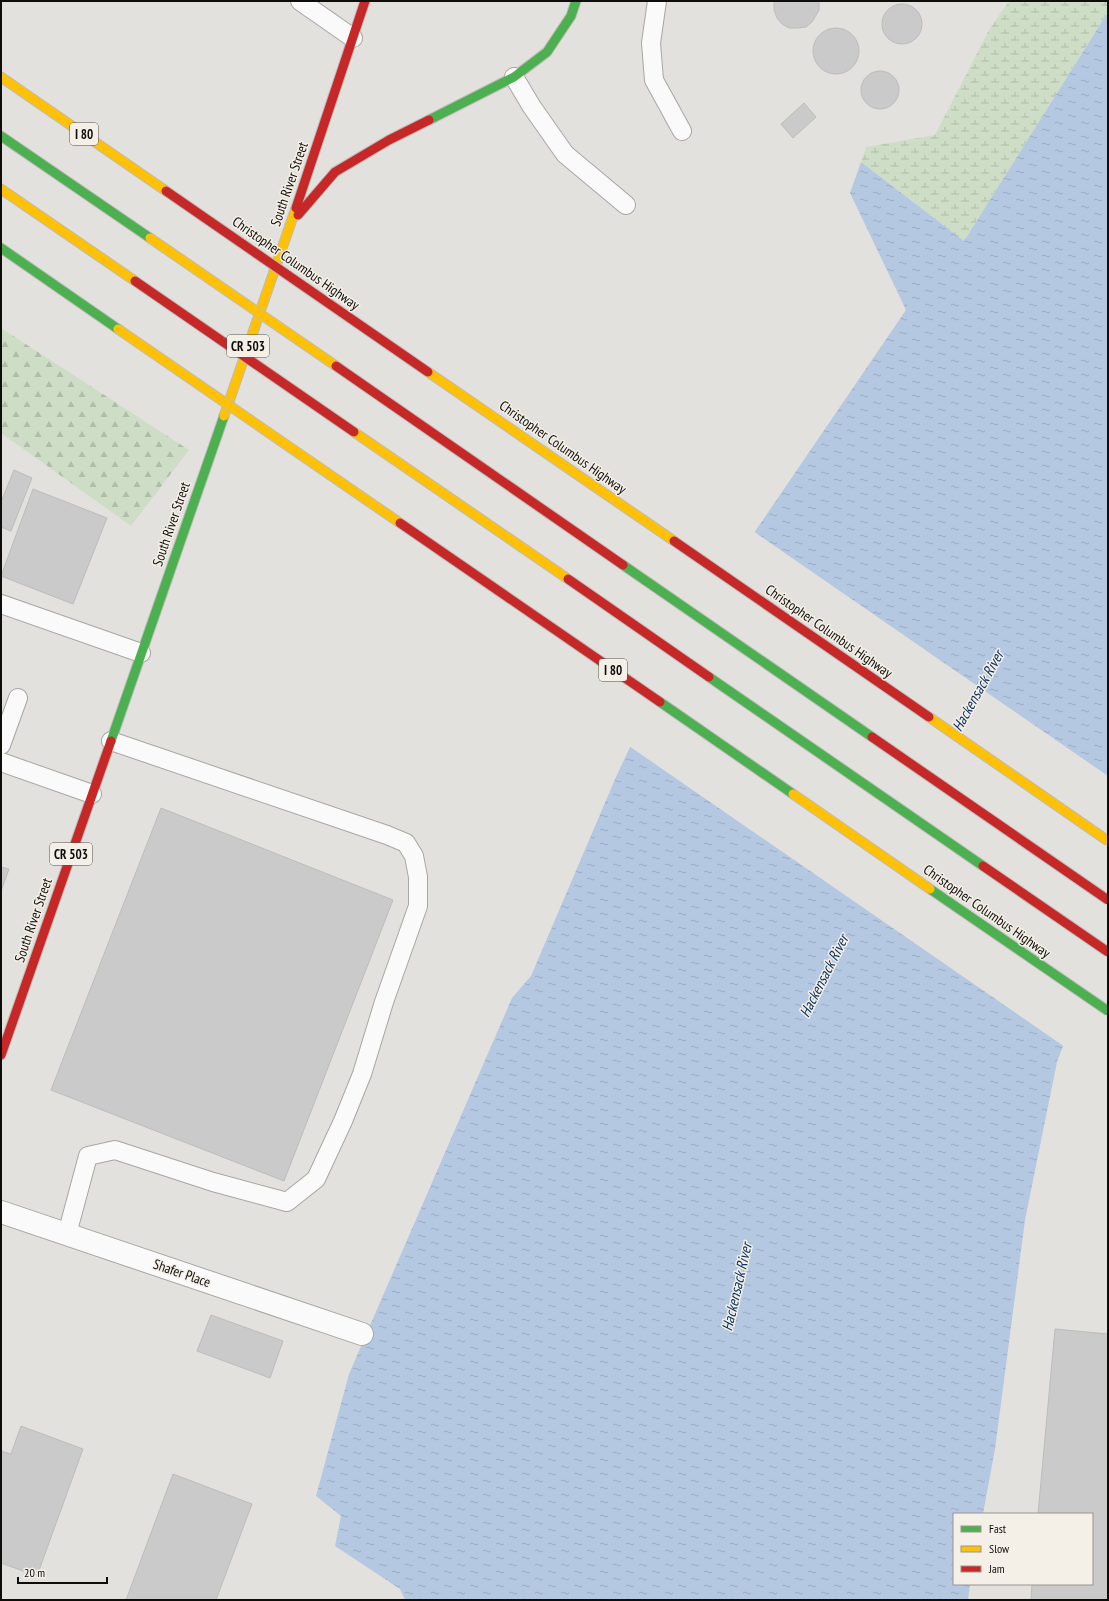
<svg xmlns="http://www.w3.org/2000/svg" width="1109" height="1601" font-family="'PT Sans Narrow',sans-serif">
	<style>
		.forest { fill: url(#forest-firs) }
		.wetland { fill: url(#wetland-marsh) }
		.water { fill: url(#water-ripples) }
		.pier { fill: #e3e1dd }
		.building { fill: #cacaca; stroke: #bdbcbc }
		.lines { fill: none; stroke-linecap: round; stroke-linejoin: round }
		.lane-casing { stroke: #a8a6a3; stroke-width: 20 }
		.street-casing { stroke: #a8a6a3; stroke-width: 24 }
		.fast-casing { stroke: #bcbbb9; stroke-width: 11 }
		.slow-casing { stroke: #bcbbb9; stroke-width: 11 }
		.jam-casing { stroke: #bcbbb9; stroke-width: 11 }
		.lane { stroke: #fbfafa; stroke-width: 18 }
		.street { stroke: #fbfafa; stroke-width: 22 }
		.fast { stroke: #4caf50; stroke-width: 9 }
		.slow { stroke: #ffc107; stroke-width: 9 }
		.jam { stroke: #c62828; stroke-width: 9 }
		.fast-bridge-casing { stroke: #bcbbb9; stroke-width: 11; stroke-linecap: butt }
		.slow-bridge-casing { stroke: #bcbbb9; stroke-width: 11; stroke-linecap: butt }
		.jam-bridge-casing { stroke: #bcbbb9; stroke-width: 11; stroke-linecap: butt }
		.fast-bridge { stroke: #4caf50; stroke-width: 9 }
		.slow-bridge { stroke: #ffc107; stroke-width: 9 }
		.jam-bridge { stroke: #c62828; stroke-width: 9 }
		.labels { text-anchor: middle; stroke-width: 3; stroke-linejoin: round; paint-order: stroke }
		.shield { fill: #f4efe7; stroke: #54514c; stroke-width: 1 }
		.shield-label { font-size: 13px; font-weight: bold; fill: #0f0d0a }
		.street-label { font-size: 14px; fill: #0f0d0a; stroke: #f4efe7 }
		.water-label { font-size: 15px; font-style: italic; fill: #0a3160; stroke: #f4efe7 }
	</style>
	<defs>
		<pattern id="forest-firs" width="22" height="20" patternUnits="userSpaceOnUse"><rect width="22" height="20" fill="#cedec6"/><path d="M5 1l3.5 6h-7zM16 11l3.5 6h-7z" fill="#b0bda9"/></pattern>
		<pattern id="wetland-marsh" width="20" height="14" patternUnits="userSpaceOnUse"><rect width="20" height="14" fill="#cedec6"/><path d="M1 5h8M5 5V1M11 12h8M15 12V8" fill="none" stroke="#b0bda9"/></pattern>
		<pattern id="water-ripples" width="26" height="14" patternUnits="userSpaceOnUse"><rect width="26" height="14" fill="#b4c8e2"/><path d="M2 4q2-2 4 0t4 0M15 11q2-2 4 0t4 0" fill="none" stroke="#9aabc1"/></pattern>
	</defs>
	<rect width="100%" height="100%" fill="#e3e1dd"/>
	<path class="forest" d="M1,328L189,450L131,526L1,433Z"/>
	<path class="wetland" d="M1009,1H1108V12L964,241L861,162L866,147L935,135L989,30Z"/>
	<path class="water" d="M1108,12V926L1057,1062L1025,1220L995,1449L983,1514H954V1584H970L968,1600H405L400,1589L335,1546L341,1516L316,1496L349,1374L512,998L531,976L616,777L679,643L906,310L850,193L861,162L964,241Z"/>
	<path class="pier" d="M753,531L1108,776V931L1065,1047L629,746L677,642Z"/>
	<g class="building">
		<path d="M774,1H819V10L812,22L806,27L797,28H789L782,24L777,18L774,10Z"/>
		<circle cx="902" cy="24" r="20"/>
		<circle cx="836" cy="51" r="23"/>
		<circle cx="880" cy="90" r="19"/>
		<path d="M804,103L816,117L793,138L781,124Z"/>
		<path d="M14,470L32,478L11,531L1,527V502Z"/>
		<path d="M33,489L107,518L73,604L1,576Z"/>
		<path d="M161,808L393,900L284,1181L51,1090Z"/>
		<path d="M1,867L9,869L1,891Z"/>
		<path d="M211,1315L283,1341L270,1378L197,1351Z"/>
		<path d="M1055,1329L1108,1334V1600H1031L1032,1584H1092V1514H1038Z"/>
		<path d="M21,1426L83,1449L37,1576L1,1563V1451L11,1454Z"/>
		<path d="M173,1474L252,1504L216,1600H126Z"/>
	</g>
	<g class="lines">
		<defs>
			<g id="lane">
				<path d="M300,1L353,38"/>
				<path d="M657,1L651,43L654,80L682,131"/>
				<path d="M514,77L532,107L565,154L626,205"/>
				<path d="M1,604L141,653"/>
				<path d="M1,745L18,698"/>
				<path d="M1,762L92,794"/>
				<path d="M67,1234L88,1156L115,1150L213,1182L287,1202L316,1179L343,1121L362,1074L384,1002L418,906V877L414,856L406,843L387,835L111,741"/>
			</g>
			<path id="street" d="M1,1212L362,1334"/>
			<g id="fast">
				<path d="M429,120L514,77L547,52L571,16L576,1"/>
				<path d="M1,136L150,238"/>
				<path d="M1,248L118,329"/>
				<path d="M111,741L224,416"/>
			</g>
			<g id="slow">
				<path d="M1,77L166,191"/>
				<path d="M1,189L135,281"/>
				<path d="M224,416L296,208"/>
			</g>
			<g id="jam">
				<path d="M296,208L365,1"/>
				<path d="M298,215L335,172L389,140L429,120"/>
				<path d="M1,1055L111,741"/>
			</g>
		</defs>
		<use href="#lane" class="lane-casing"/>
		<use href="#street" class="street-casing"/>
		<use href="#fast" class="fast-casing"/>
		<use href="#slow" class="slow-casing"/>
		<use href="#jam" class="jam-casing"/>
		<use href="#lane" class="lane"/>
		<use href="#street" class="street"/>
		<use href="#fast" class="fast"/>
		<use href="#slow" class="slow"/>
		<use href="#jam" class="jam"/>
		<defs>
			<g id="fast-bridge">
				<path d="M623,565L872,737"/>
				<path d="M709,677L983,866"/>
				<path d="M660,702L793,794"/>
				<path d="M930,889L1108,1011"/>
			</g>
			<g id="slow-bridge">
				<path d="M150,238L336,366"/>
				<path d="M118,329L400,523"/>
				<path d="M428,372L674,541"/>
				<path d="M354,432L568,579"/>
				<path d="M929,717L1108,841"/>
				<path d="M793,794L930,889"/>
			</g>
			<g id="jam-bridge">
				<path d="M166,191L428,372"/>
				<path d="M135,281L354,432"/>
				<path d="M336,366L623,565"/>
				<path d="M400,523L660,702"/>
				<path d="M674,541L929,717"/>
				<path d="M568,579L709,677"/>
				<path d="M872,737L1108,900"/>
				<path d="M983,866L1108,952"/>
			</g>
		</defs>
		<use href="#fast-bridge" class="fast-bridge-casing"/>
		<use href="#slow-bridge" class="slow-bridge-casing"/>
		<use href="#jam-bridge" class="jam-bridge-casing"/>
		<use href="#fast-bridge" class="fast-bridge"/>
		<use href="#slow-bridge" class="slow-bridge"/>
		<use href="#jam-bridge" class="jam-bridge"/>
	</g>
	<g class="labels">
		<g class="shield">
			<rect x="70" y="123" width="28" height="22" rx="3"/>
			<rect x="227" y="335" width="42" height="22" rx="3"/>
			<rect x="599" y="659" width="28" height="22" rx="3"/>
			<rect x="50" y="843" width="42" height="22" rx="3"/>
		</g>
		<g class="shield-label">
			<text x="84" y="139">I 80</text>
			<text x="248" y="351">CR 503</text>
			<text x="613" y="675">I 80</text>
			<text x="71" y="859">CR 503</text>
		</g>
		<g class="street-label">
			<text transform="translate(289 184) rotate(-71)" y="5">South River Street</text>
			<text transform="translate(296 263) rotate(35)" y="5">Christopher Columbus Highway</text>
			<text transform="translate(563 447) rotate(35)" y="5">Christopher Columbus Highway</text>
			<text transform="translate(171 524) rotate(-71)" y="5">South River Street</text>
			<text transform="translate(829 631) rotate(35)" y="5">Christopher Columbus Highway</text>
			<text transform="translate(987 911) rotate(35)" y="5">Christopher Columbus Highway</text>
			<text transform="translate(33 920) rotate(-71)" y="5">South River Street</text>
			<text transform="translate(182 1273) rotate(19)" y="5">Shafer Place</text>
		</g>
		<g class="water-label">
			<text transform="translate(978 691) rotate(-61)" y="5">Hackensack River</text>
			<text transform="translate(824 976) rotate(-63)" y="5">Hackensack River</text>
			<text transform="translate(737 1287) rotate(-77)" y="5">Hackensack River</text>
		</g>
	</g>
	<rect width="1109" height="1601" fill="none" stroke="#0f0d0a" stroke-width="4"/>
	<rect x="953" y="1513" width="140" height="72" fill="#f4efe7" stroke="#98958f"/>
	<rect x="961" y="1526" width="20" height="6" fill="#4caf50" stroke="#98958f"/>
	<text x="989" y="1533" font-size="12" fill="#0f0d0a">Fast</text>
	<rect x="961" y="1546" width="20" height="6" fill="#ffc107" stroke="#98958f"/>
	<text x="989" y="1553" font-size="12" fill="#0f0d0a">Slow</text>
	<rect x="961" y="1566" width="20" height="6" fill="#c62828" stroke="#98958f"/>
	<text x="989" y="1573" font-size="12" fill="#0f0d0a">Jam</text>
	<path d="M18 1577v6h89v-6" fill="none" stroke="#0f0d0a" stroke-width="2"/>
	<text x="24" y="1577" font-size="12" fill="#0f0d0a" stroke="#f4efe7" stroke-width="3" paint-order="stroke">20 m</text>
</svg>
